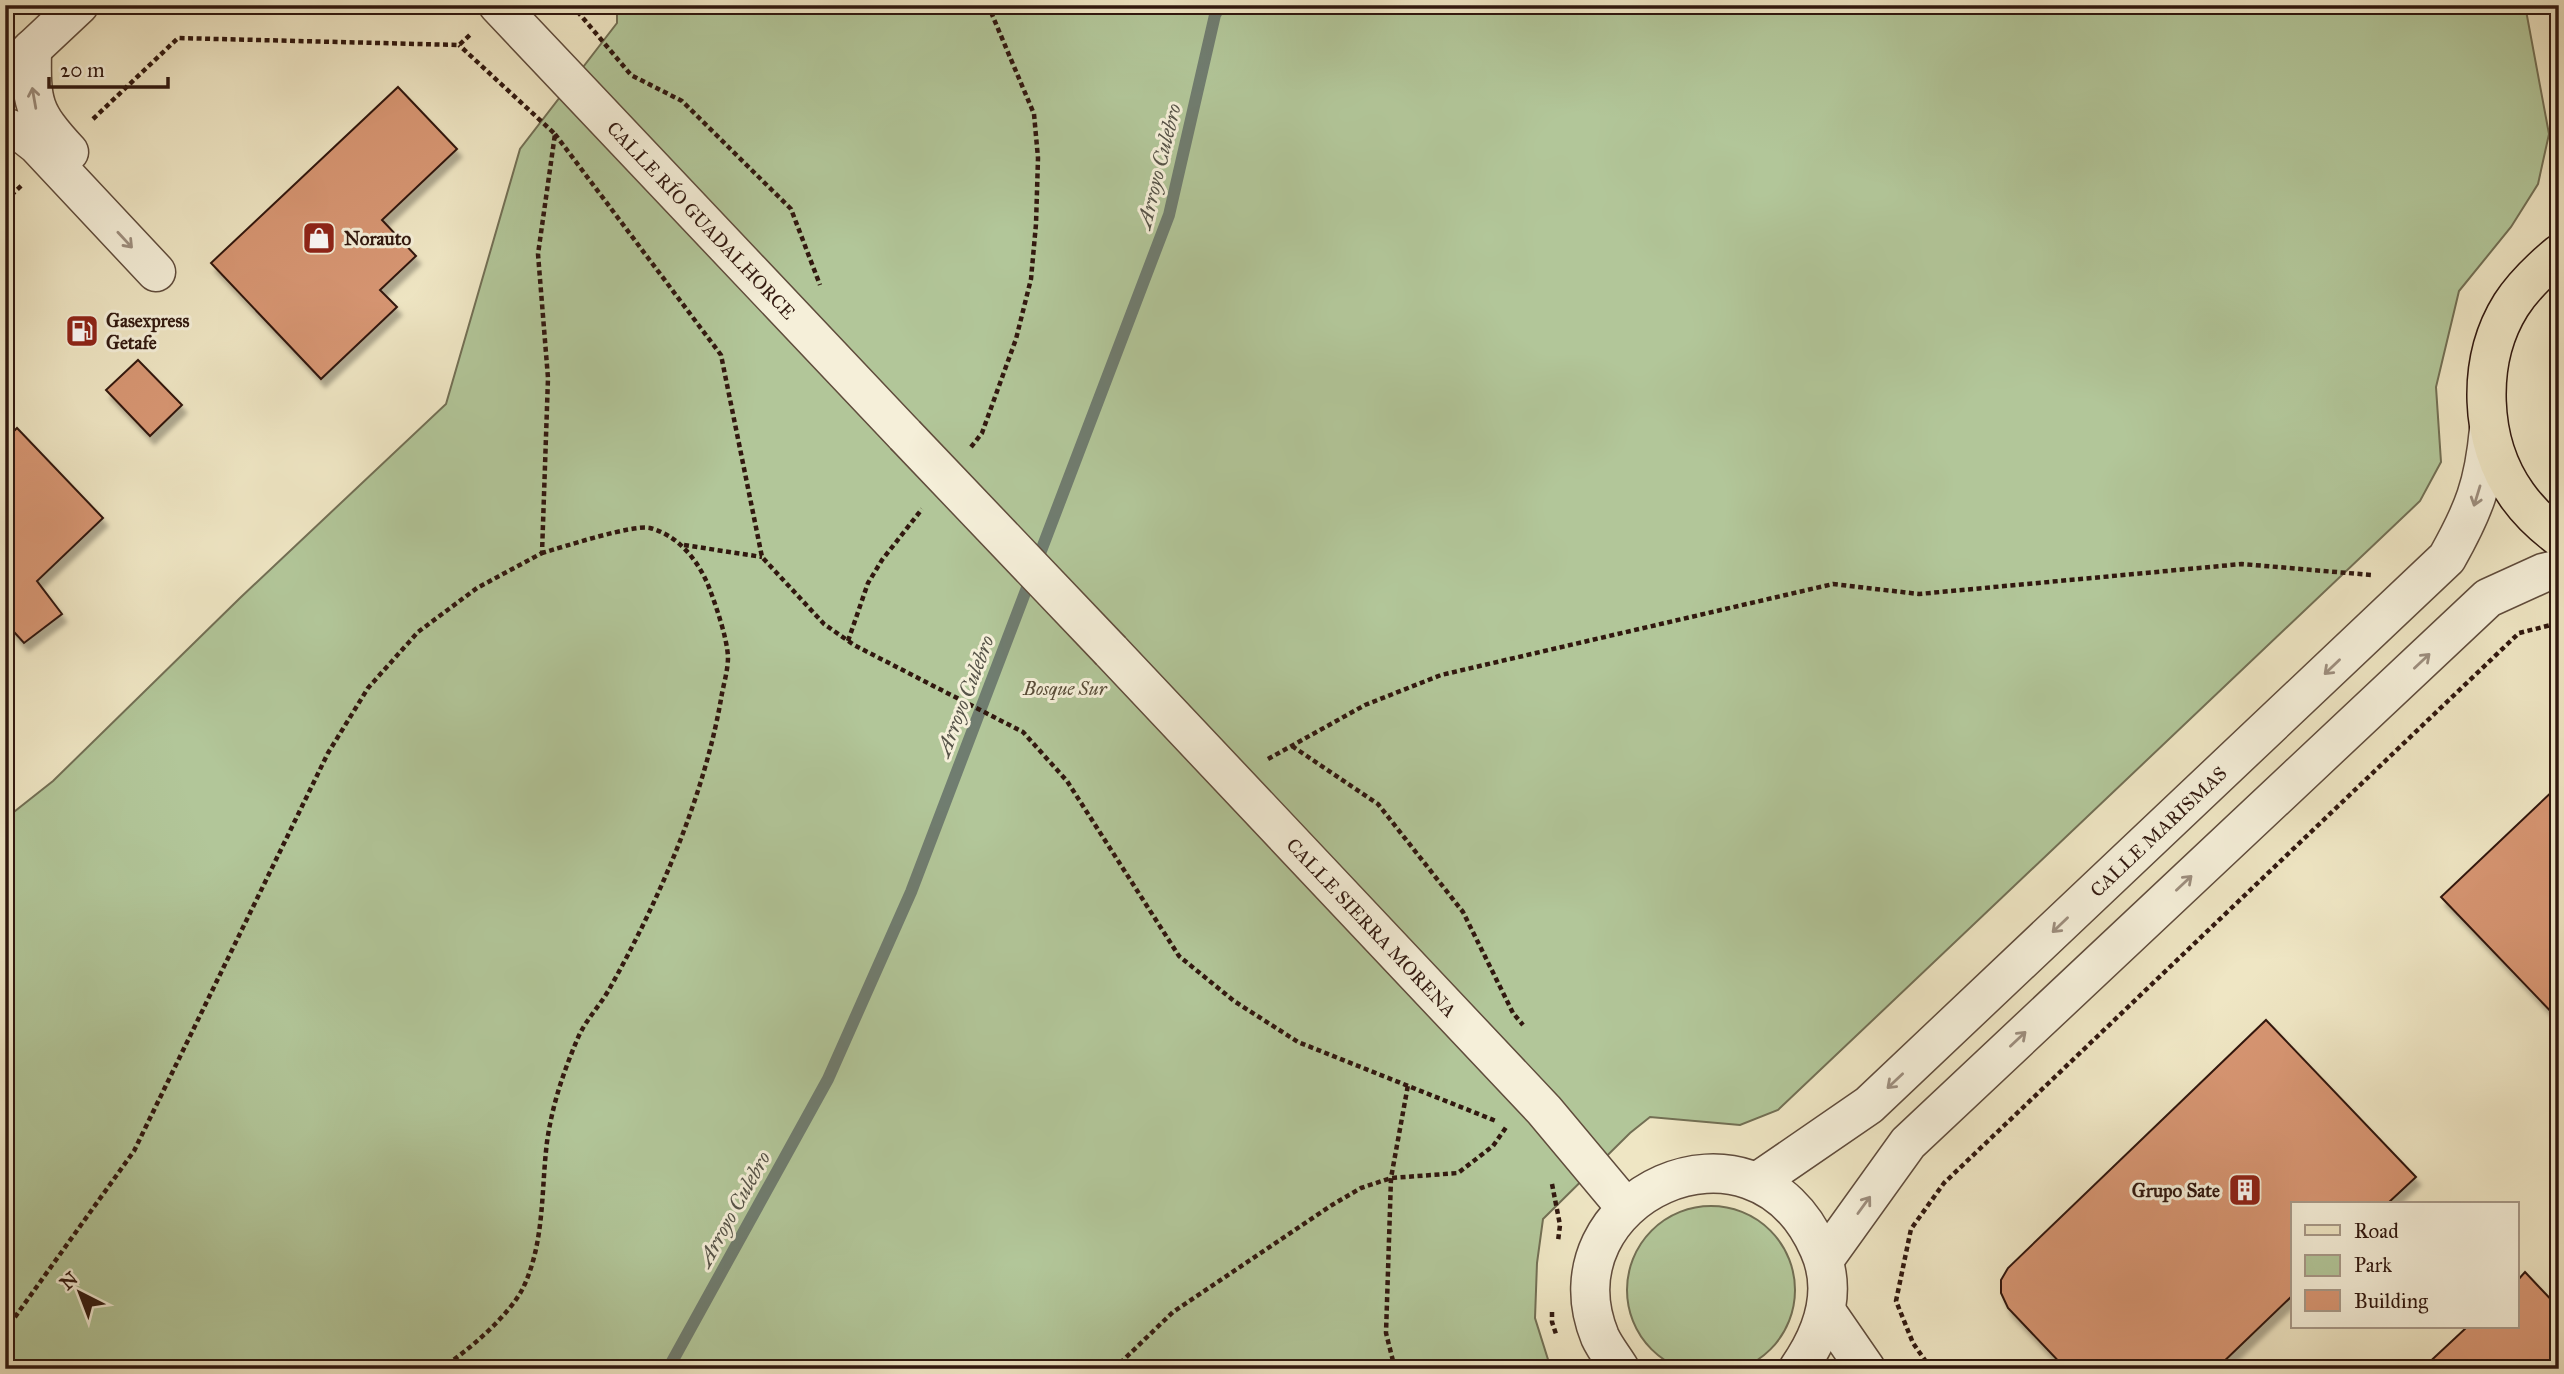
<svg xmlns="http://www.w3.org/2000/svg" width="2564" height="1374" font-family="'IM FELL Great Primer',serif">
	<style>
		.green { fill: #b2c699; stroke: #726f54; stroke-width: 2 }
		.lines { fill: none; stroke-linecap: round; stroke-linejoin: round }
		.stream { stroke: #707d70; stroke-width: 12 }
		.building { fill: #d79673; stroke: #31180f; stroke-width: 2; filter: url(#shadow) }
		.minor-casing { stroke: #604c3c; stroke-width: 41 }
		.major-casing { stroke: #31180f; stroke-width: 41 }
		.path { stroke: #31180f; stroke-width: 4.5; stroke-dasharray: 5 3.5; stroke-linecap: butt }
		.minor { stroke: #f5efd9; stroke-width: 38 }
		.major { stroke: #efe6c4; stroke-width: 38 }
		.minor-bridge-casing { stroke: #604c3c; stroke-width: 41; stroke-linecap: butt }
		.minor-bridge { stroke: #f5efd9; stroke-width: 38 }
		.oneway { stroke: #9d8e7e }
		.labels { text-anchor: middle; stroke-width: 6; stroke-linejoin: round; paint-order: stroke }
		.street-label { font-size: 19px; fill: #31180f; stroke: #f5efd9 }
		.poi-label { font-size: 19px; font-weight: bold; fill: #31180f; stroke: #f5efd9; text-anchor: start }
		.park-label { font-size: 19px; font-style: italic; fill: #584c38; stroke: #f5efd9 }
		.water-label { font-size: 21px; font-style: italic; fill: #565348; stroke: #f5efd9 }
	</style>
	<defs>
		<filter id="shadow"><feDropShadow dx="4.5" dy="8" stdDeviation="2" flood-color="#0004"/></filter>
	</defs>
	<rect width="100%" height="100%" fill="#efe6c4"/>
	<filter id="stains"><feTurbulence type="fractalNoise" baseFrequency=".00286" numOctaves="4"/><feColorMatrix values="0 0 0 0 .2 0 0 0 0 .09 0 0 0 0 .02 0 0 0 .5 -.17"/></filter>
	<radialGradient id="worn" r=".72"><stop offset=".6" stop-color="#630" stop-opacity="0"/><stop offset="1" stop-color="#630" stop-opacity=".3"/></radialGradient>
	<g class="green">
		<path d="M617,5H2525L2549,134L2538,184L2511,227L2459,291L2436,387L2441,462L2420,501L1778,1110L1740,1125L1650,1117L1630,1133L1543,1219L1537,1263L1535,1318L1551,1369H5V819L53,781L240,598L446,404L520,149L617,23Z"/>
		<circle cx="1711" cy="1290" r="84"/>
	</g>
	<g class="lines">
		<path class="stream" d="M668,1369L828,1079L911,892L1169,215L1215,15L1221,5"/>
	</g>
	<g class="building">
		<path d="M398,87L457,149L382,220L416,256L380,290L397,307L321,379L211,263Z"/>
		<path d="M138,360L182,405L150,436L106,390Z"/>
		<path d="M17,428L103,518L37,581L62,614L24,643L5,622V440Z"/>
		<path d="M2559,785V1020L2441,897Z"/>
		<path d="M2266,1020L2416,1177L2387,1204H2293V1295L2216,1369H2066L2008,1308L2001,1293V1280L2008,1268Z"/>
		<path d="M2525,1272L2559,1308V1369H2422L2467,1327H2517V1281Z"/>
	</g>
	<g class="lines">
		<defs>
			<g id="minor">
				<path id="s1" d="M498,5L905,435"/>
				<path d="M32,49C31,103 32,112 69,152"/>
				<path d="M14,66L79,5"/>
				<path d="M5,127L23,134L37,145L156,272"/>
				<path id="s2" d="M1111,651L1544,1110L1626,1208"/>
				<path id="s3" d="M1757,1182L1869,1105L2447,558C2474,510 2484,484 2489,429"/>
				<path d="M1824,1260L1908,1143L2488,598L2543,573L2559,569"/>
				<path d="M1826,1311L1866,1369"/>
				<path d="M1620,1369C1614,1359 1605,1348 1600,1337C1543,1198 1753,1098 1819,1249C1838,1291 1823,1333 1798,1369"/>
			</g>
			<path id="major" d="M2559,254C2541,269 2524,285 2511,305C2476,361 2479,442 2517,495C2529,512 2543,525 2559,537"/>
		</defs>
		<use href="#minor" class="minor-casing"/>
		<use href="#major" class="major-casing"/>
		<g class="path">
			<path d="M572,5L631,75L682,101L791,209L820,285"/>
			<path d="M93,119L178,38L459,45L471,34"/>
			<path d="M555,134L721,355L762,557L824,624L854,645L1023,732L1067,781L1179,956L1234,1001L1298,1042L1496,1121"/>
			<path d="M5,201L22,185"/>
			<path d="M971,447L982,433L1016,339L1031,279L1036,224L1038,158L1034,114L988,5"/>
			<path d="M684,545L762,557"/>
			<path d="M848,641L868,583L882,560L922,509"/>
			<path d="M1292,746L1378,804L1463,912L1513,1013L1523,1025"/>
			<path d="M1268,759L1365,705L1441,675L1833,584L1919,594L2242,564L2371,575"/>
			<path d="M1552,1184L1560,1225L1558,1241"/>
			<path d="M1552,1312V1322L1556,1334"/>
			<path d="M5,1331L134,1151L328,753L368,688L418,632L477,588L542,553L548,378L538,254L555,134L459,45"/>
			<path d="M440,1369C467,1352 509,1316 523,1288C545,1242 541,1190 547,1142C552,1106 563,1073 577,1040C585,1020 601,1005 611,986C659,900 704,797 721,699C723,686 728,671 728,657C727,638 717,609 710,590C700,563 680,536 650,528C633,524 563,547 542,553"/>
			<path d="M1114,1369L1173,1312L1332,1205L1361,1188L1391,1178L1458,1173L1493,1146L1507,1126"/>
			<path d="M1395,1369L1386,1333L1391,1178L1408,1085"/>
			<path d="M1931,1369L1913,1343L1896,1301L1911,1229L1944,1183L2519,633L2559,623"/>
		</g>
		<use href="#minor" class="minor"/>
		<use href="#major" class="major"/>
		<defs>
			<path id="minor-bridge" d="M905,435L1111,651"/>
		</defs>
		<use href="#minor-bridge" class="minor-bridge-casing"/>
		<use href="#minor-bridge" class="minor-bridge"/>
	</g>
	<defs><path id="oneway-shaft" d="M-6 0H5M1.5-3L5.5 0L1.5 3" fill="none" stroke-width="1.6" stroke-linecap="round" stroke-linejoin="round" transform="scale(1.75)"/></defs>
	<g class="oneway">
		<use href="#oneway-shaft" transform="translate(34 98) rotate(-100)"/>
		<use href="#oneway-shaft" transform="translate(125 240) rotate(47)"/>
		<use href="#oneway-shaft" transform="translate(2477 496) rotate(107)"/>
		<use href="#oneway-shaft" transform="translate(2422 661) rotate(-43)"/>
		<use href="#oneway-shaft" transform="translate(2332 667) rotate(136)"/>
		<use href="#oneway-shaft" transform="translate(2184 883) rotate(-43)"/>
		<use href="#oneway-shaft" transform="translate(2060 925) rotate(136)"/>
		<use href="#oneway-shaft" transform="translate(2018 1039) rotate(-43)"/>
		<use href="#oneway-shaft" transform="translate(1895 1081) rotate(137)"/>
		<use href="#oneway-shaft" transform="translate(1864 1205) rotate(-54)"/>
	</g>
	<defs>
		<symbol id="shop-square" viewBox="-11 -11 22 22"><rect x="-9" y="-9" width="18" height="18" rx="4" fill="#8f2418" stroke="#f5efd9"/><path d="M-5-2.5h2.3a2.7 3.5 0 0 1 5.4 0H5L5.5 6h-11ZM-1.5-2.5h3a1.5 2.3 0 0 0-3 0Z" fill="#fff"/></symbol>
		<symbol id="fuel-square" viewBox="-11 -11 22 22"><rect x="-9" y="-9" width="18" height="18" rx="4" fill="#8f2418" stroke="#f5efd9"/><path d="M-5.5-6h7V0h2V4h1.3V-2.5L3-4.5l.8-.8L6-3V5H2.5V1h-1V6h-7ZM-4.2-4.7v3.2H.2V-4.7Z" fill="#fff"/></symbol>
		<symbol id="building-square" viewBox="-11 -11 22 22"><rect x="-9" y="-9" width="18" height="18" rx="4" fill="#8f2418" stroke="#f5efd9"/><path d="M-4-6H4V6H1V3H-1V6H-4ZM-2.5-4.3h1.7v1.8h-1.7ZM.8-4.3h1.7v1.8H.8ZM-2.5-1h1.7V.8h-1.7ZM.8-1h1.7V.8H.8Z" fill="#fff"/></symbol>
	</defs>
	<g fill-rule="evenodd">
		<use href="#shop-square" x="300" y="219" width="38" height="38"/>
		<use href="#fuel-square" x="63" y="312" width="38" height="38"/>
		<use href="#building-square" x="2226" y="1171" width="38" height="38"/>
	</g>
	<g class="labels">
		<g class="street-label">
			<text dy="7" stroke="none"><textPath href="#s1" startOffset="296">CALLE RÍO GUADALHORCE</textPath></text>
			<text dy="7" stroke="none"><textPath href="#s3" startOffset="534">CALLE MARISMAS</textPath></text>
			<text dy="7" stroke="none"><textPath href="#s2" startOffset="380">CALLE SIERRA MORENA</textPath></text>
		</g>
		<g class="poi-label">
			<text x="344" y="245">Norauto</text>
			<text x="106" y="327">Gasexpress<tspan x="106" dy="22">Getafe</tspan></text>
			<text x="2220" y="1197" text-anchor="end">Grupo Sate</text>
		</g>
		<g class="park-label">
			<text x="1065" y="695">Bosque Sur</text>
		</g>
		<g class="water-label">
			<text transform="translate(1159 166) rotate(-76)" y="7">Arroyo Culebro</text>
			<text transform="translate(965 696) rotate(-69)" y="7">Arroyo Culebro</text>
			<text transform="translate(734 1209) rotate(-61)" y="7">Arroyo Culebro</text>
		</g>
	</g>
	<rect width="2564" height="1374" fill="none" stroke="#efe6c4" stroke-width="28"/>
	<rect x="7" y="7" width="2550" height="1360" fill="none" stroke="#31180f" stroke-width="3.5"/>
	<rect x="14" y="14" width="2536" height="1346" fill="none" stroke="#31180f" stroke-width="2"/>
	<rect x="2291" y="1202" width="228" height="126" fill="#f5efd9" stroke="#a79988" stroke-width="2"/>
	<rect x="2305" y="1225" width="35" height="10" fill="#efe6c4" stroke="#a79988" stroke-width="2"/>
	<text x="2354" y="1238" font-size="21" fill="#31180f">Road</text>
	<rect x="2305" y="1255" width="35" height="21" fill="#b2c699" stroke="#a79988" stroke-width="2"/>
	<text x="2354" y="1272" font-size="21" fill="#31180f">Park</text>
	<rect x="2305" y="1290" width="35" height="21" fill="#d79673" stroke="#a79988" stroke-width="2"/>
	<text x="2354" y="1308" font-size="21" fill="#31180f">Building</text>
	<g transform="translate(80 1293) rotate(318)" stroke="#f5efd9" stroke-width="5" paint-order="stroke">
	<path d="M0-5L12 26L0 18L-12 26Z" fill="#31180f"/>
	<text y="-10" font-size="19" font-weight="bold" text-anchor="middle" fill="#31180f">N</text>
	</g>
	<path d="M49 77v10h119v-10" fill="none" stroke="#31180f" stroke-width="3.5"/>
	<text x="60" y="77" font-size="21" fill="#31180f" stroke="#f5efd9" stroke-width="5" paint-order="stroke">20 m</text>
	<rect width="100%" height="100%" filter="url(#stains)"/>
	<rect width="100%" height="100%" fill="url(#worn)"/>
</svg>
